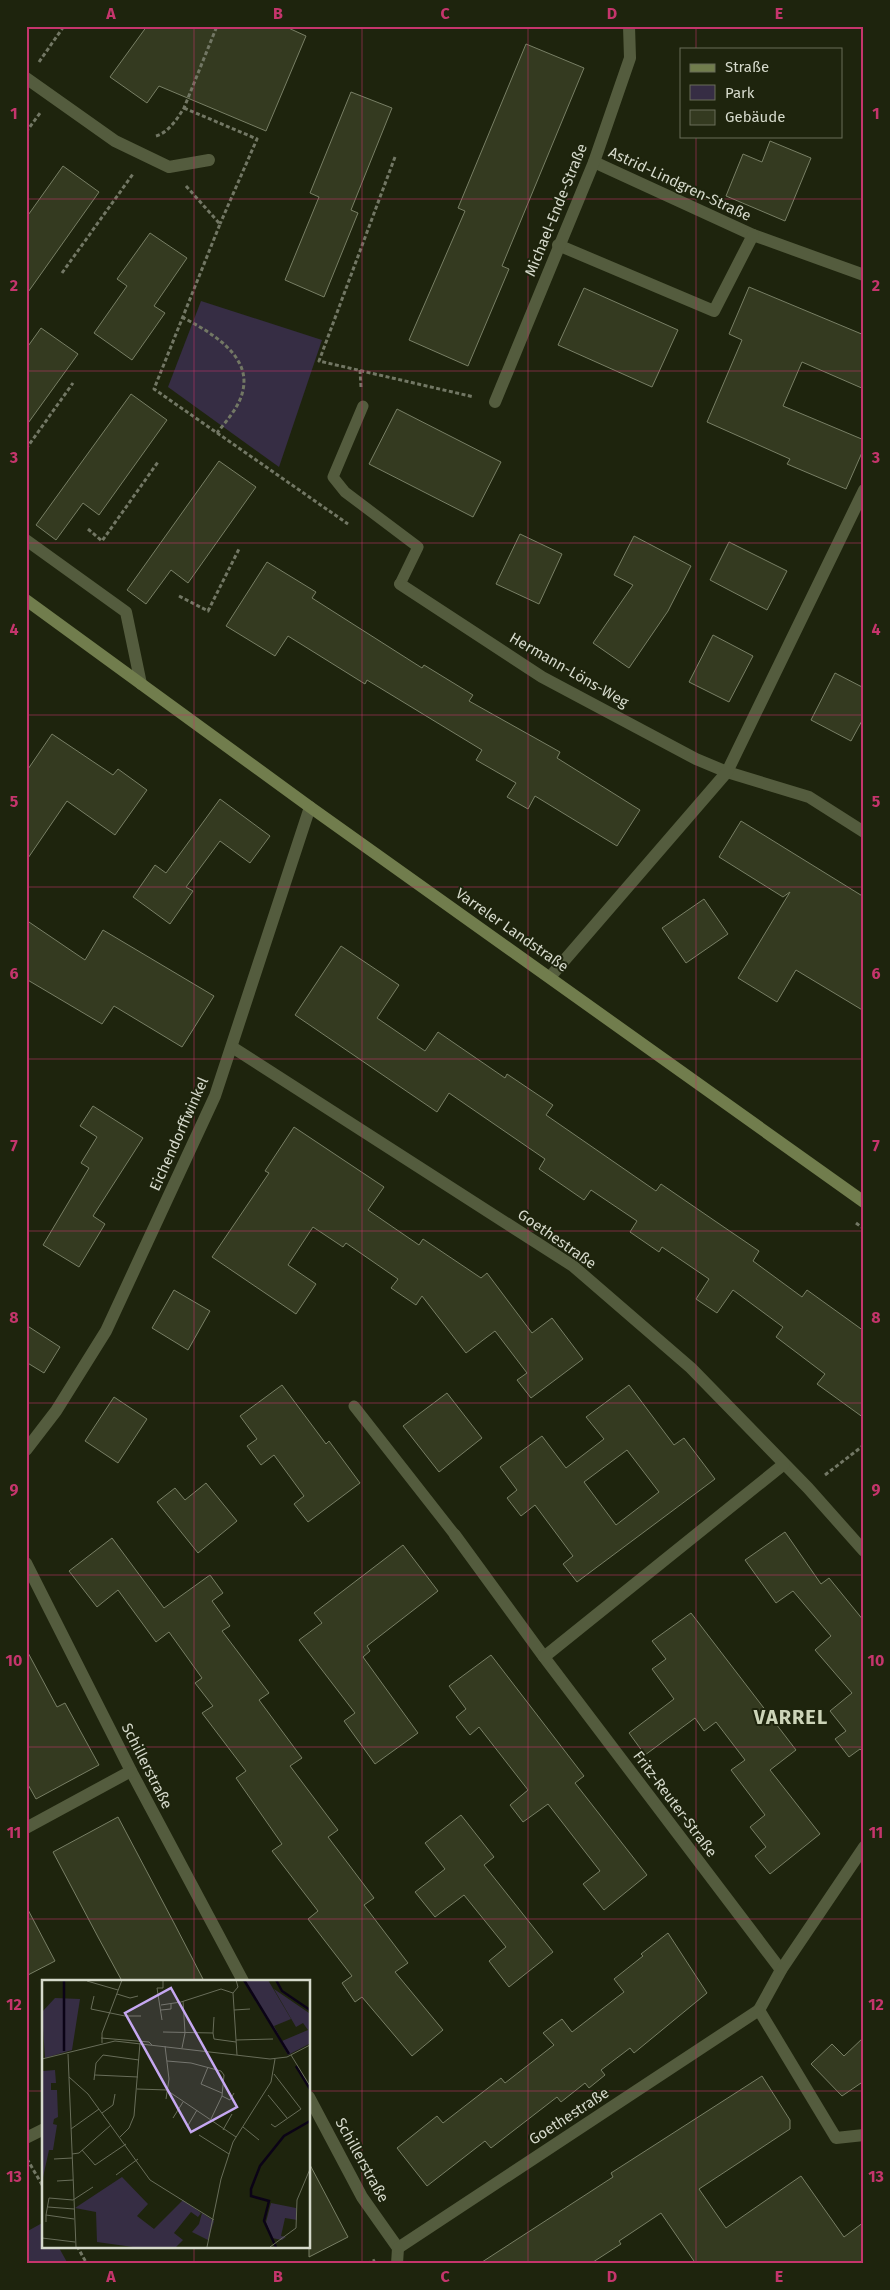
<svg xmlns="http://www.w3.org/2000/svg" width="890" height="2290" font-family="'Fira Sans',sans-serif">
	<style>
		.green { fill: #362d44 }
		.building { fill: #343a20; stroke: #787f65; fill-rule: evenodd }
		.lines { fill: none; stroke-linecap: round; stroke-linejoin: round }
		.path { stroke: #727764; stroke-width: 3; stroke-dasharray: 4 2.5; stroke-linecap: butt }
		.lane { stroke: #545c3e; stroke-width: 11 }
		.street { stroke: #545c3e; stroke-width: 12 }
		.secondary { stroke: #717d4d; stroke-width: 12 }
		.grid { fill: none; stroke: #c5356c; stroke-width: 1; stroke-opacity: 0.55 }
		.labels { text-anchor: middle; stroke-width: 4; stroke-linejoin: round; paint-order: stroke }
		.street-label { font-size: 15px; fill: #d6dacc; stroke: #1e240d }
		.district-label { font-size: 20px; font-weight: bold; letter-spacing: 1px; fill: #ccd4b8; stroke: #1e240d }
		.inset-river { fill: none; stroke: #0b0316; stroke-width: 2.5 }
		.inset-road { fill: none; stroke: #686d59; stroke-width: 1 }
		.view { fill: #c5a7f1; fill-opacity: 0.15; stroke: #c5a7f1; stroke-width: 2.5 }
		.inset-edge { fill: none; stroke: #d6dacc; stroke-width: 2.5 }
		.neatline { fill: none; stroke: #c5356c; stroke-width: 2 }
		.grid-label { font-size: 16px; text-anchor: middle; font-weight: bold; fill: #c5356c }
	</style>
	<rect width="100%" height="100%" fill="#1e240d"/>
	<g class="green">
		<path d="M201,301L322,340L279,467L168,387Z"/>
		<path d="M44,2222V2246H58L68,2264H26V2232Z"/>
	</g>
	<g class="building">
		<path d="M147,26H284L306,36L266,131L159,86L147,103L110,77Z"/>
		<path d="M526,44L584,68L502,266L509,269L468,366L409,340L465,211L458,208Z"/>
		<path d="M351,92L392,108L351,210L358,213L324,297L285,280L319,197L310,193Z"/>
		<path d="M770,141L811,158L785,221L726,196L743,154L762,162Z"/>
		<path d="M63,166L99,192L26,295V218Z"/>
		<path d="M150,233L187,258L154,306L165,313L132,360L94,333L127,286L117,279Z"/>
		<path d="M749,287L864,335V389L802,362L783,406L864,440V448L846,489L787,464L790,459L707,422L742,340L729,334Z"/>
		<path d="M584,288L678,330L652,387L558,345Z"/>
		<path d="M41,328L78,354L26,426V349Z"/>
		<path d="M131,394L167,420L99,515L83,503L56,540L36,525Z"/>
		<path d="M397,409L501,462L473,517L369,464Z"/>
		<path d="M219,461L256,487L188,583L171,570L146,604L127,590Z"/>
		<path d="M520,534L562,554L539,604L496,584Z"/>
		<path d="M634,536L691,566L668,611L629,668L593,643L633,585L614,575Z"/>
		<path d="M729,542L787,571L767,610L710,580Z"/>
		<path d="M267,562L316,592L312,598L422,668L424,665L473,695L469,701L560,752L557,758L640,810L617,846L535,796L528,809L507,797L516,783L476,760L482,750L367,680L365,684L288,636L275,656L226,626Z"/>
		<path d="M713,635L753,656L729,702L689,682Z"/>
		<path d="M835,673L864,688V717L851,741L811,720Z"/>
		<path d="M52,734L113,775L118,769L147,790L115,835L67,801L26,861V772Z"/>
		<path d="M220,799L270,836L250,863L220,841L186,887L193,891L170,924L133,897L155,865L166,873Z"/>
		<path d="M741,821L864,897V1011L796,970L777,1002L738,978L790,892L783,897L719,857Z"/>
		<path d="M704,899L728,934L686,963L662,928Z"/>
		<path d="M26,920L85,960L103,930L214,996L182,1047L114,1006L102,1024L26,979Z"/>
		<path d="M341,946L399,985L377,1018L425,1051L438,1032L505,1078L507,1074L553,1105L546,1115L656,1191L661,1184L715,1221L759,1251L753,1261L802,1297L807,1290L864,1331V1418L817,1384L825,1374L776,1337L783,1327L733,1290L717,1313L696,1299L709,1279L662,1247L659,1252L630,1232L637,1221L591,1190L584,1200L539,1169L545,1159L449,1093L437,1112L295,1015Z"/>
		<path d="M93,1106L143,1138L93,1216L105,1224L79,1267L43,1245L89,1168L81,1163L97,1137L80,1126Z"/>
		<path d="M294,1127L384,1187L368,1210L419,1245L423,1239L481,1278L487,1273L532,1333L552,1318L583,1359L531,1398L517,1380L527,1373L495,1331L466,1353L422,1296L416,1305L391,1288L398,1279L346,1243L343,1247L313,1227L288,1265L316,1284L296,1314L212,1257L269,1173L265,1171Z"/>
		<path d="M174,1290L210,1311L188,1350L152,1328Z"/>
		<path d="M26,1325L60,1347L44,1373L26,1362Z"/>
		<path d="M282,1385L326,1444L329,1441L360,1483L308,1522L294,1504L304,1496L274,1455L261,1465L247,1446L257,1439L240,1416Z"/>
		<path d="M629,1385L674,1445L684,1438L715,1479L577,1582L563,1564L573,1556L535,1505L521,1516L507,1498L517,1490L500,1467L542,1436L566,1468L604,1439L586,1417ZM627,1450L659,1492L616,1525L584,1482Z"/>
		<path d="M447,1393L482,1438L439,1472L403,1426Z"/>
		<path d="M114,1397L147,1419L118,1463L85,1441Z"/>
		<path d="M206,1483L237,1521L198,1553L157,1502L175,1488L185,1500Z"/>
		<path d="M785,1532L821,1584L829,1578L864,1621V1753L860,1749L849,1757L835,1739L846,1731L830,1711L852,1693L815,1650L831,1636L793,1591L776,1603L745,1560Z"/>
		<path d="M112,1538L164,1608L210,1575L223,1593L212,1601L230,1626L222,1631L269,1693L259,1700L302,1758L290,1766L338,1830L328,1837L374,1898L364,1905L408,1963L395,1972L443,2030L412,2056L362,1997L355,2002L342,1983L352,1976L308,1919L318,1911L272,1851L282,1844L236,1778L246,1771L202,1713L213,1706L195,1683L202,1678L169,1632L156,1642L118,1590L97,1607L69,1571Z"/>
		<path d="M403,1545L438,1591L367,1646L370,1651L363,1657L418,1733L375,1764L344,1721L355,1713L299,1640L322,1623L314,1613Z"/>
		<path d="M691,1613L796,1750L770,1770L820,1834L770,1874L755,1856L766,1847L750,1827L765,1815L731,1770L745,1760L716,1722L704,1731L695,1718L645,1755L629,1733L674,1699L652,1669L666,1659L652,1641Z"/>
		<path d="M26,1649L57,1707L65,1703L99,1765L36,1799L26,1781Z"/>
		<path d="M491,1655L584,1776L575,1783L647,1875L604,1910L583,1884L600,1871L548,1804L523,1822L510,1805L528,1790L479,1727L470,1735L456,1717L466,1709L449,1686Z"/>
		<path d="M461,1815L494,1857L484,1865L553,1952L509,1987L489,1961L506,1947L464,1895L435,1917L415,1892L445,1869L425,1843Z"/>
		<path d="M118,1817L174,1923L204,1981H122L98,1937L53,1852Z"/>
		<path d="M26,1906L55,1961L26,1976Z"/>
		<path d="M668,1933L707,1993L634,2053L630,2048L601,2070L605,2075L589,2088L585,2083L561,2102L557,2097L491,2148L485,2141L427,2186L397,2148L437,2116L443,2123L501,2078L505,2083L554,2045L543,2033L562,2019L572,2032L624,1992L614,1979L643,1956L641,1954Z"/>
		<path d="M864,2037V2081L842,2096L811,2064L832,2044L844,2056Z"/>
		<path d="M762,2076L790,2120V2129L699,2189L726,2228L801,2176L844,2237L864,2222V2264H696L661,2213L619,2241L621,2244L590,2264H479L613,2177L611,2173Z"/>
		<path d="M309,2163L348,2237L309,2257Z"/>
	</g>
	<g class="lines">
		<g class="path">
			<path d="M39,62L64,26"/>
			<path d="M184,108L257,139L220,224"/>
			<path d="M26,132L40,113"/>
			<path d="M156,136C169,132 177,119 184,108L217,26"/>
			<path d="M395,157L319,361L474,397"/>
			<path d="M186,186L220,224L154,389L348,524"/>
			<path d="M62,273L133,174"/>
			<path d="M182,317C208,331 251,354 243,390C240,406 227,420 217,433"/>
			<path d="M360,370L361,387"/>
			<path d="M26,449L73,383"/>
			<path d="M88,529L102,541L158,462"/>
			<path d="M179,596L208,611L239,549"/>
			<path d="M856,1223L864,1229"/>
			<path d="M825,1475L864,1445"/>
			<path d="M27,2159L44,2188"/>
			<path d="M77,2246L87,2264"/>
			<path d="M367,2264L375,2260"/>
		</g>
		<g class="lane">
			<path d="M363,406L333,477L345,492L418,547L400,584"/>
			<path d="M354,1406L455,1535"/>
		</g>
		<g class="street">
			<path d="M26,78L115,141L169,167L209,160"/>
			<path d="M594,162L753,235L864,275"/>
			<path d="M558,245L714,311L753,235"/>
			<path d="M495,402L594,162L630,58L629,26"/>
			<path d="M26,540L126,612L141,684"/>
			<path d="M400,584L542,677L696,759L727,772L809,797L864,832"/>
			<path d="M550,977L727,772L864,490"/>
			<path d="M232,1047L573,1266L691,1368L808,1488L864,1551"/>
			<path d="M26,1450L56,1411L106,1331L215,1096L310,807"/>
			<path d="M455,1535L544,1657"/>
			<path d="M26,1563L131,1771L243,1981"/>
			<path d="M26,1828L131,1771"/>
			<path d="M781,1970L544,1657L784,1464"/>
			<path d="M759,2010L781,1970L864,1847"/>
			<path d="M309,2097L362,2197L398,2248L397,2264"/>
			<path d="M26,2138L44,2129"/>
			<path d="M398,2248L759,2010L836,2138L864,2135"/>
		</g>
		<path class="secondary" d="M26,600L310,807L864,1202"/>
	</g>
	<path class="grid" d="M194,26V1981M362,26V2264M528,26V2264M696,26V49M696,136V2264M26,199H864M26,371H864M26,543H864M26,715H864M26,887H864M26,1059H864M26,1231H864M26,1403H864M26,1575H864M26,1747H864M26,1919H864M26,2091H44M309,2091H864M194,2246V2264"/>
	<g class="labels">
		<g class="street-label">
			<text transform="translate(680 184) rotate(25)" y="5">Astrid-Lindgren-Straße</text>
			<text transform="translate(556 210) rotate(-68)" y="5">Michael-Ende-Straße</text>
			<text transform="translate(569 670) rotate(30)" y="5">Hermann-Löns-Weg</text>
			<text transform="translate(512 930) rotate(35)" y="5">Varreler Landstraße</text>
			<text transform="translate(179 1134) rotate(-66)" y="5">Eichendorffwinkel</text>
			<text transform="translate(557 1239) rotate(35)" y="5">Goethestraße</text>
			<text transform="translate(147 1766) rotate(63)" y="5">Schillerstraße</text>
			<text transform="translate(675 1804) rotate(53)" y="5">Fritz-Reuter-Straße</text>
			<text transform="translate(569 2116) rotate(-33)" y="5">Goethestraße</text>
			<text transform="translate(362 2160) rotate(61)" y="5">Schillerstraße</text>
		</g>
		<g class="district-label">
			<text x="791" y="1724">VARREL</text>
		</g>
	</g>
	<g transform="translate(42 1980)">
		<rect width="268" height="268" fill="#1e240d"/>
		<path d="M203,0H226L249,39L232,46L240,61L266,50L261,43L254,47L232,9L267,33V64L246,75ZM13,18L38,19L30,70L3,78L0,32ZM13,90L14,103H9V110H15L16,137L12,139L11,144L15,145L11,170H7L0,202L1,91ZM80,197L106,224L95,236L112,249L141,220L159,233L156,237L149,232L132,253L141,260L134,267H91L55,262L54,232L33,228ZM229,223L254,228L255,240L243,238L239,256L244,257L240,260L230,258L224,242ZM160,233L172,241L166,260L150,252L157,244Z" fill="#362d44"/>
		<path class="inset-river" d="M22,0V71M202,0L247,74M234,0L240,11L268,30M254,86L268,109M234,267L222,241L227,221L209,216V209L218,186L242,156L268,141"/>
		<path class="inset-road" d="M194,0L196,7L191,13L195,75M45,1L76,10M75,14L88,18L96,16M52,16L49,29L83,36H99M119,25L139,22L179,9L191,13M119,30L129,29V24M192,30L208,29M120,40L115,8H121V0M121,52L171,53L172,59L194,62M171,53L172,37M59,58L107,62L110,65M194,60L231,59M60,63V53L80,0M123,66L127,99L124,119M140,68L143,53L141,21M26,74L34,267M249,75L268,106M0,79L73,61L228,79L245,77L268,65M125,81L149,83L179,91L182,95L180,116M166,87L159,104L180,113M53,95L96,97M27,97L46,114L108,200L172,240M52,100L54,83L61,75L97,80M95,109L126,110M126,111L194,157M226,115L245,138M60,133L71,125L73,114M131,138L141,122M169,139L180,116L188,120L192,113M229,144L233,147L259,129L232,94M145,147L155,130M201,147L217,160M29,149L57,129M181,150L190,134M157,155L187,174M78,157L87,148L92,136L98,63M40,170L53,185L84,164M30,174L37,173L69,145M12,179L30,178M74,195L96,179M15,201L31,200M6,227L32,229M4,235L7,218L31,220L51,207M4,242V235L32,239M0,258L33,262M165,267L179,199L191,162L229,102L233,79M228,267L254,248L255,220L268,189"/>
		<path class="view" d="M129,8L195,127L149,152L83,33Z"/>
		<rect width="268" height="268" class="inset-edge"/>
	</g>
	<rect width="890" height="2290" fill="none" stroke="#1e240d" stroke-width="55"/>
	<rect x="680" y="48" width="162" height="90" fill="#1e240d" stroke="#686d59"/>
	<rect x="690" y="64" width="25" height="8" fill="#717d4d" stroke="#686d59"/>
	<text x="725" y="72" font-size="15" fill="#d6dacc">Straße</text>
	<rect x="690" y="85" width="25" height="15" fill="#362d44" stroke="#686d59"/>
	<text x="725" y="98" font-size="15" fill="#d6dacc">Park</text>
	<rect x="690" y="110" width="25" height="15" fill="#343a20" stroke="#686d59"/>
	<text x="725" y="122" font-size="15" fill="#d6dacc">Gebäude</text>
	<rect x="28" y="28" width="834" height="2234" class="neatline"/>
	<g class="grid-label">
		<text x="111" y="19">A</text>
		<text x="278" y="19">B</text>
		<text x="445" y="19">C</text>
		<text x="612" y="19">D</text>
		<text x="779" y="19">E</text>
		<text x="14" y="119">1</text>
		<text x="876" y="119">1</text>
		<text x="14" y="291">2</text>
		<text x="876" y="291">2</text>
		<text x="14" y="463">3</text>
		<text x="876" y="463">3</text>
		<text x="14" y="635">4</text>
		<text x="876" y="635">4</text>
		<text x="14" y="807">5</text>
		<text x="876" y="807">5</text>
		<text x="14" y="979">6</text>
		<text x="876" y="979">6</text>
		<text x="14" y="1151">7</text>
		<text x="876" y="1151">7</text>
		<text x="14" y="1323">8</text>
		<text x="876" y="1323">8</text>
		<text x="14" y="1495">9</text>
		<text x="876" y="1495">9</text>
		<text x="14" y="1666">10</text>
		<text x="876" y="1666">10</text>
		<text x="14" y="1838">11</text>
		<text x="876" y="1838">11</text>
		<text x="14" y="2010">12</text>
		<text x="876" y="2010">12</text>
		<text x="14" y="2182">13</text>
		<text x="876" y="2182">13</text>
		<text x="111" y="2282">A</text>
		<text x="278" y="2282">B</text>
		<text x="445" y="2282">C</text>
		<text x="612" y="2282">D</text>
		<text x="779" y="2282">E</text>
	</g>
</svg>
